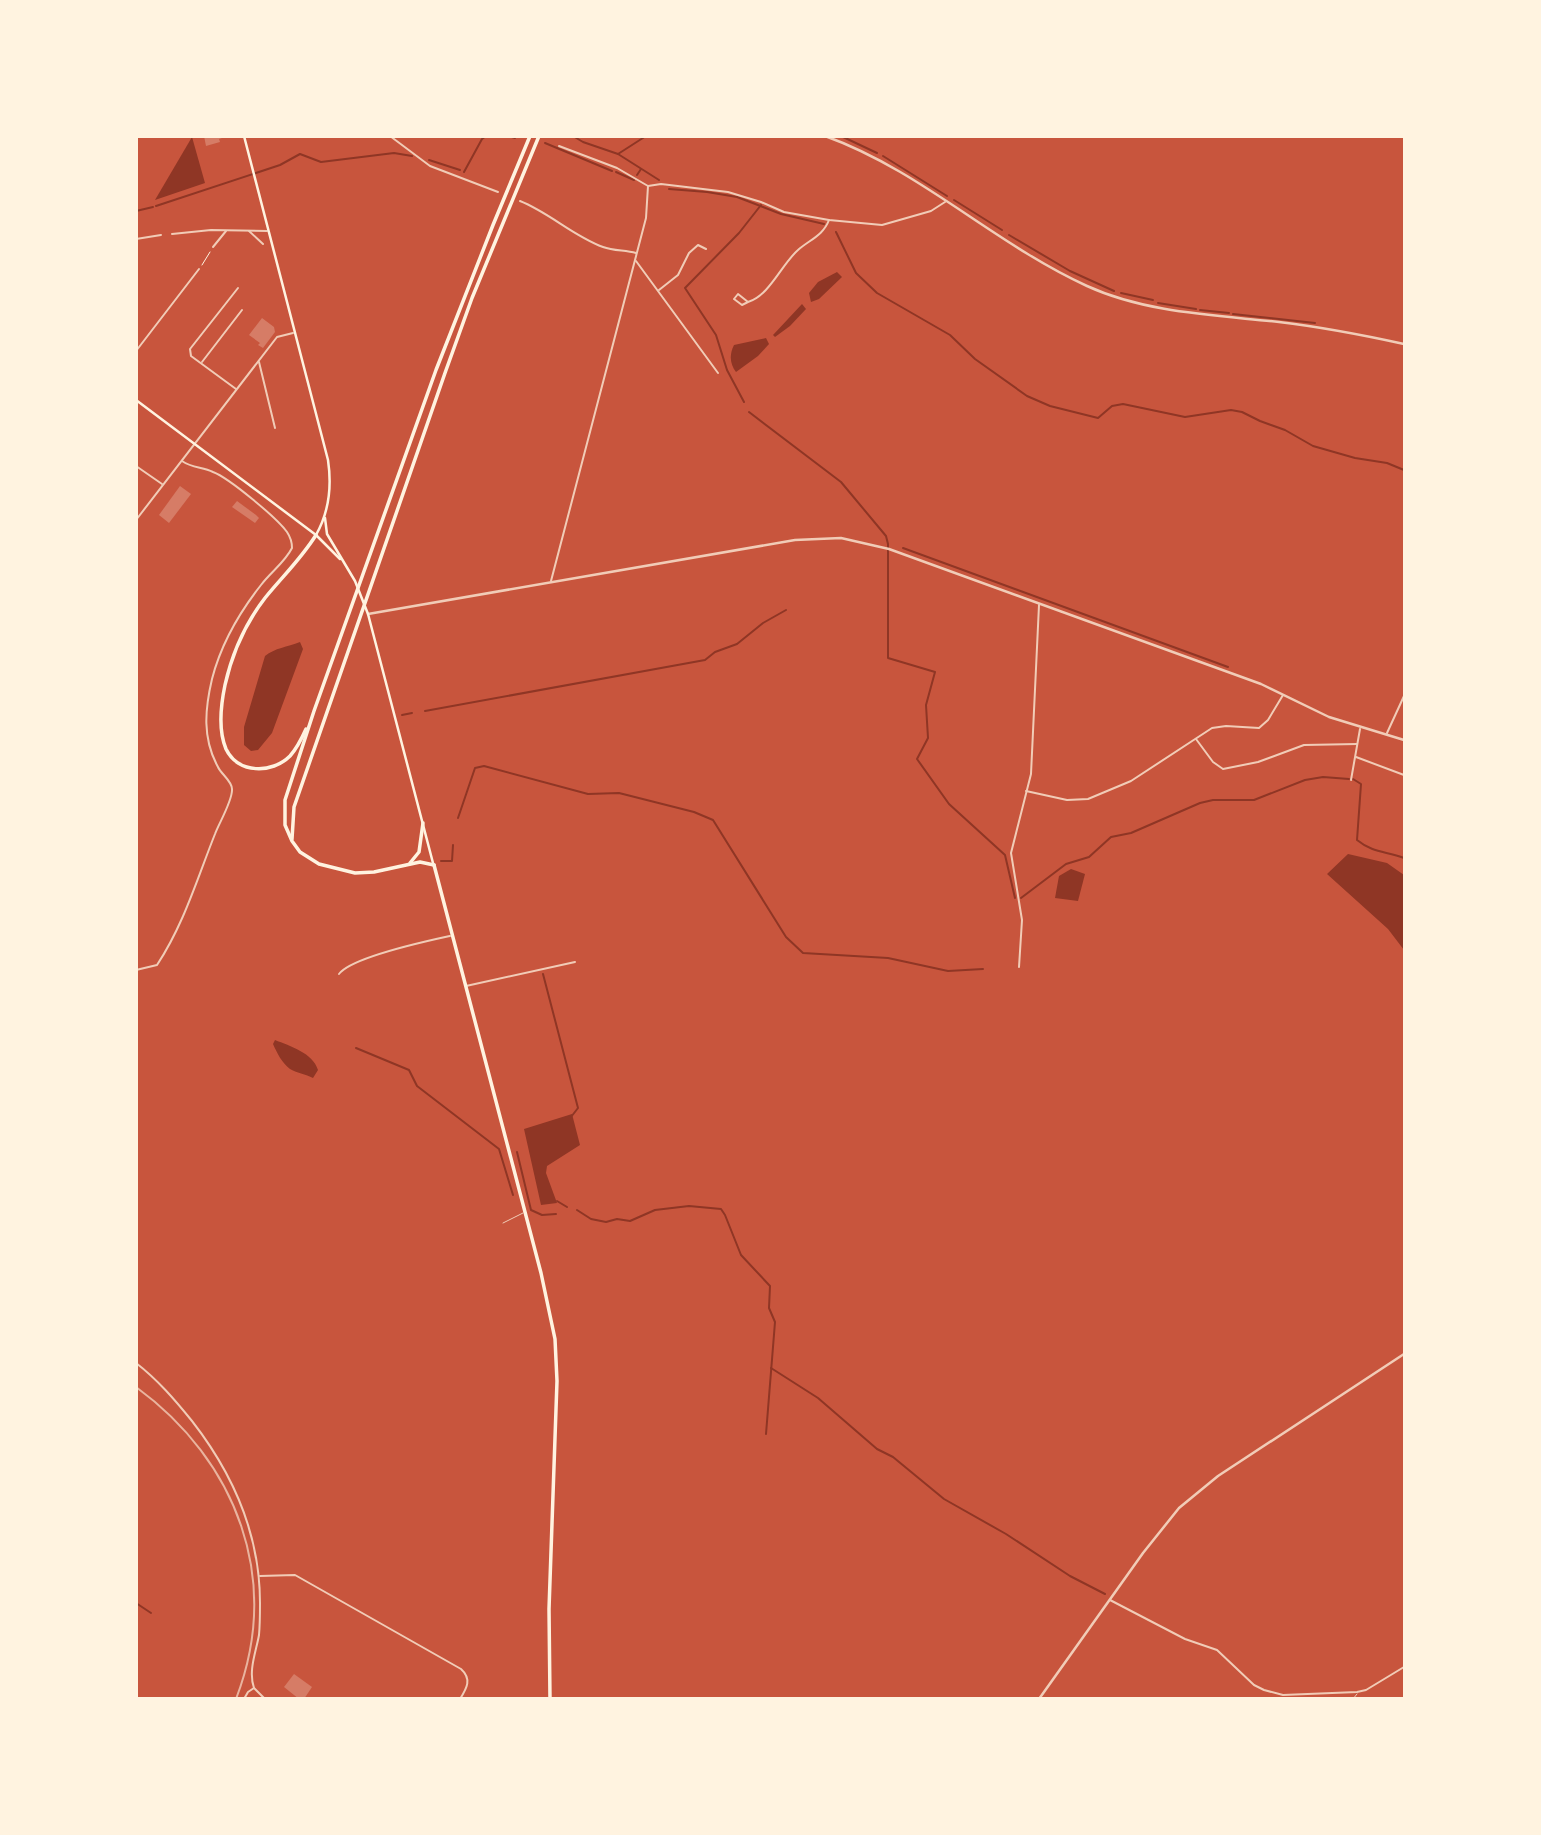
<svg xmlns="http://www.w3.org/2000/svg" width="1541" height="1835" font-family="Signika,sans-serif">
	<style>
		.water { fill: #8f3625 }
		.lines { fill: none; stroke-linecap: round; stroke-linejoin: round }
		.stream { stroke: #8f3625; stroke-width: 2 }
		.building { fill: #d67c66 }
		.path { stroke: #fff3e0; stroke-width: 1 }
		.service { stroke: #f1ccb7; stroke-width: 1 }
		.minor { stroke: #f1ccb7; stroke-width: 2 }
		.tertiary { stroke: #f1ccb7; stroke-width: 2.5 }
		.secondary { stroke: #fff3e0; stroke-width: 2.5 }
		.primary { stroke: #fff3e0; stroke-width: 3.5 }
		.trunk { stroke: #fff3e0; stroke-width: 3.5 }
		.rail { stroke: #e9b49f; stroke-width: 2 }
	</style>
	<rect width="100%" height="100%" fill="#c8553d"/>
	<g class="water">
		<path d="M192,137L205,183L155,200Z"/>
		<path d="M837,272L842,277L819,299L811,302L809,293L818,282Z"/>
		<path d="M802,304L806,309L790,326L775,337L773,335Z"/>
		<path d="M766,338L769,344L758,356L736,372C730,364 729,355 734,345Z"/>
		<path d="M300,642L303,649L272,733L258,750L251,751L244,745V727L265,656C275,648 287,647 300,642Z"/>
		<path d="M1348,854L1387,863L1404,875V950L1388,929L1327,874Z"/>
		<path d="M1071,869L1085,874L1078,901L1055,898L1059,876Z"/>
		<path d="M275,1040C290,1046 313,1053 318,1070L313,1078C306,1074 296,1073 290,1069C282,1063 277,1053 273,1044Z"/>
		<path d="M572,1114L580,1145L547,1166L546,1173L557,1203L541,1205L524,1129Z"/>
	</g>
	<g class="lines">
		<g class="stream">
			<path d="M508,136L515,138"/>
			<path d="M573,136L583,142L618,154L659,180"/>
			<path d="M841,136L877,153"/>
			<path d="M545,143L612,171"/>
			<path d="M618,154L646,136"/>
			<path d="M883,156L947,196"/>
			<path d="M429,160L460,170"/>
			<path d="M464,172L482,139L486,136"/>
			<path d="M616,172L634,180"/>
			<path d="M637,175L641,169"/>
			<path d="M669,189L707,192L737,197L781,214L824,224"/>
			<path d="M954,200L1002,230"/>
			<path d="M156,206L280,165L300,154L321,162L394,153L412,156"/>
			<path d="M136,211L153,207"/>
			<path d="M836,232L856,273L877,293L950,335L975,359L1027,396L1050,406L1098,418L1112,406L1123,404L1185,417L1231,410L1242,412L1260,421L1285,430L1313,446L1355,458L1387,463L1404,470"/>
			<path d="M1009,235L1070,271L1114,291"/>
			<path d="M1121,293L1153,300"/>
			<path d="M1158,303L1196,309"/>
			<path d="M1200,310L1229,313"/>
			<path d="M1233,314L1315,323"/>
			<path d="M744,402L727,370L716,335L685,288L739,233L761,205"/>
			<path d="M749,412L841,482L886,536L888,544V658L935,672L926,705L928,738L917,759L949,804L1005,855L1015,898"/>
			<path d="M903,548L1228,667"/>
			<path d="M425,711L705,660L715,652L737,644L763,623L786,610"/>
			<path d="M402,715L412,713"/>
			<path d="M1353,779L1361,784L1357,840C1373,853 1385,851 1404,858"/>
			<path d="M458,818L475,768L484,766L588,794L619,793L694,812L713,820L786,937L803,953L888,958L948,971L983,969"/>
			<path d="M441,861H452L453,845"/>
			<path d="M1021,898L1066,864L1089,857L1111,837L1131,833L1200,803L1213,800H1254L1305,780L1323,777L1349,779"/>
			<path d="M543,974L578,1108L571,1117"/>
			<path d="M356,1048L409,1070L417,1086L499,1149L513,1195"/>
			<path d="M517,1152L531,1210L542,1215L556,1214"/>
			<path d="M557,1201L567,1207"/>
			<path d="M577,1210L591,1219L606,1222L617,1219L630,1221L655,1210L689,1206L721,1209L725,1215L741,1255L770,1286L769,1308L775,1322L766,1434"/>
			<path d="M771,1368L818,1398L877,1449L893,1457L944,1499L1006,1534L1070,1576L1105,1594"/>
			<path d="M136,1603L151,1613"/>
		</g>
	</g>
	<g class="building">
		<path d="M204,136H224L225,137L219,139L220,142L206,146Z"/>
		<path d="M262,318L274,327L275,332L263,348L258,345L260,343L249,335Z"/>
		<path d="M180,486L191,494L169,523L159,515Z"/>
		<path d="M237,501L256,515L259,518L255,523L232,507Z"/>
		<path d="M294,1674L312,1687L304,1699H299L284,1687Z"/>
	</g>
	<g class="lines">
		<path class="path" d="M202,265L210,252"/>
		<g class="service">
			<path d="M503,1223L523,1213"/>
			<path d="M1353,1699L1357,1694"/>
		</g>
		<g class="minor">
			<path d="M390,136L430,166L498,192"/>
			<path d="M559,146L617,168L648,186L661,184L728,192L761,202L784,212L829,220L882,225L931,211L945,202"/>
			<path d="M520,201C550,213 573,236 603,247C614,251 625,250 636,253"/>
			<path d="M249,231L263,244"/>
			<path d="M172,234L211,230L267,231"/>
			<path d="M136,239L161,235"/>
			<path d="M213,247L226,231"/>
			<path d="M636,261L718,373"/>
			<path d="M659,290L678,275L689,253L698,245L706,249"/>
			<path d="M748,302L742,305L734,299L738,294L748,302C770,295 781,265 798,250C809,240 823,236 829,220"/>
			<path d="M136,351L199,269"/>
			<path d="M202,362L242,310"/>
			<path d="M259,362L275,428"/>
			<path d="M236,389L191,356L190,349L238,288"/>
			<path d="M136,466L162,484"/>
			<path d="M136,520L277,337L293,333"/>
			<path d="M551,581L646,218L648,186"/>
			<path d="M1387,733L1404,696"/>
			<path d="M1196,739L1213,762L1223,769L1258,762L1304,745L1357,744"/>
			<path d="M1356,757L1404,775"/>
			<path d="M1351,780L1360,729"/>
			<path d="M1026,791L1067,800L1088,799L1131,781L1212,728L1226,726L1259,728L1268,720L1283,695"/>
			<path d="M1019,967L1022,920L1011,853L1031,774L1039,605"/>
			<path d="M136,970L157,965C184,924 197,879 215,834C219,823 233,800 232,789C232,781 221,774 218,767C202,738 205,709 212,679C221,644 239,613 261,585C271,572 285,562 292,548C292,542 291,538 287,532C277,518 229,478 213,472C202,467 192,468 182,461"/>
			<path d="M339,974C352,957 427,941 450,936"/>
			<path d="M466,986L575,962"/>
			<path d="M136,1363C158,1380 175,1400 192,1421C234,1475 260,1534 260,1603C260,1613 260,1624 259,1635C256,1652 248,1671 254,1688L248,1692L244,1699"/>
			<path d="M260,1576L295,1575L461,1669C472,1679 467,1688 460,1699"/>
			<path d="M1110,1600L1185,1639L1217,1650L1254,1685L1264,1690L1283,1695L1357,1692L1366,1690L1404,1667"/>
			<path d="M254,1688L265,1699"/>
		</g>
		<g class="tertiary">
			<path d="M825,136C920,170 995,244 1087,286C1146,313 1215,315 1279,322C1321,327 1363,335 1404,344"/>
			<path d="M368,614L795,540L841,538L889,549L1261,684L1329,717L1404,740"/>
			<path d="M1039,1699L1143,1553L1179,1508L1218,1476L1404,1354"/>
		</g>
		<g class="secondary">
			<path d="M244,136L328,460C332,487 329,512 316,535"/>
			<path d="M136,400L316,535L340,559"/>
			<path d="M325,518L327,534L355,581L368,614L433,863"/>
		</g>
		<path class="primary" d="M434,865L541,1273L555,1339L557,1381L549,1609L550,1699"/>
		<g class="trunk">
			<path d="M306,729C302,738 297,748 290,756C272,774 238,774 226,749C218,730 221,704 225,685C232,654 245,624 265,598C282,577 301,559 316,535"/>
			<path d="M292,839L294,807L445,373L472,298L539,136"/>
			<path d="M410,863L419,852L423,823"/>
			<path d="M434,865L420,862L374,872L355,873L319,864L300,852L292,841L285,825V800L314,711L436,370L493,225L530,136"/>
		</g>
		<path class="rail" d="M136,1387C237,1461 282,1579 236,1699"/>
	</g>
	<rect width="1541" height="1835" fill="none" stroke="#fff3e0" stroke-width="276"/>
</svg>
